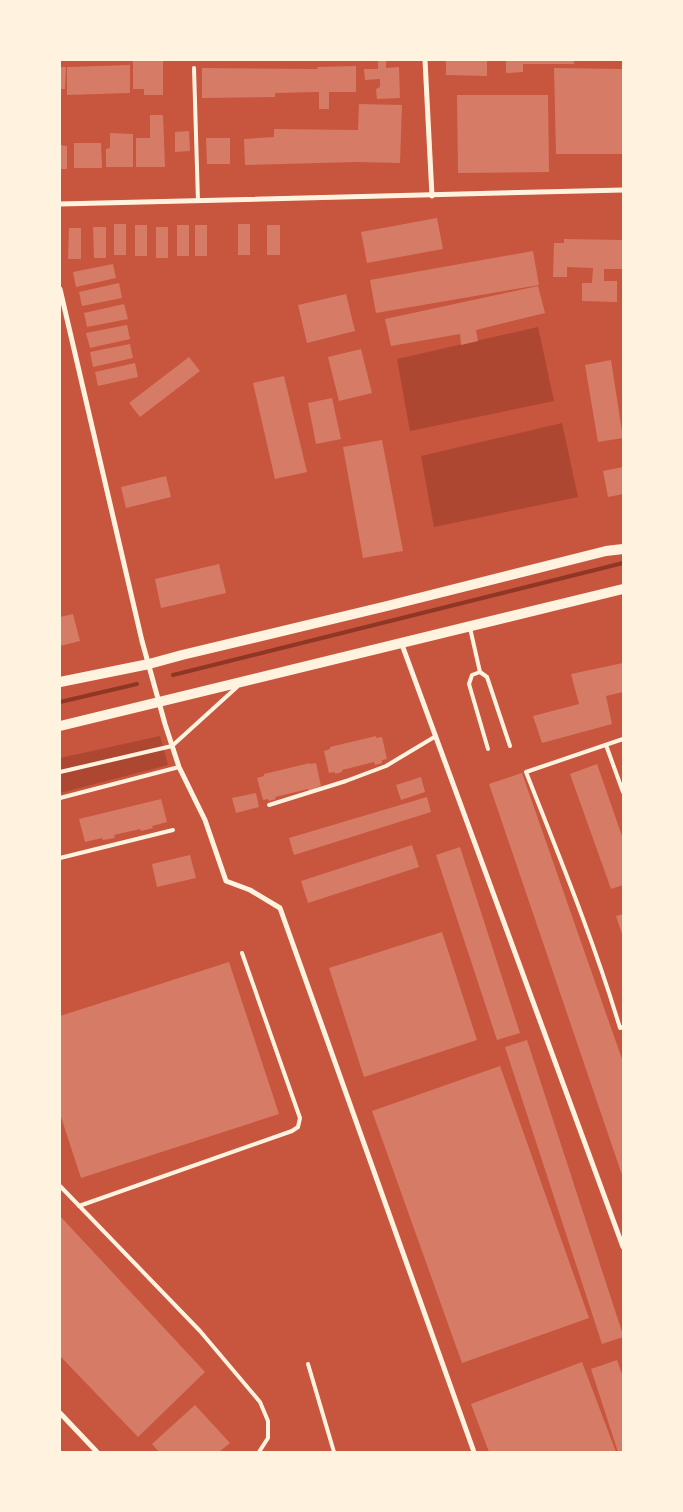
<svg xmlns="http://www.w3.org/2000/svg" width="683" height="1512" font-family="Bitter,serif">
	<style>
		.green { fill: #ae4732 }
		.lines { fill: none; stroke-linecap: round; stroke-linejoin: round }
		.stream { stroke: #8f3625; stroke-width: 4 }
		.building { fill: #d67c66 }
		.service { stroke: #fff3e0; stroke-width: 4 }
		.minor { stroke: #fff3e0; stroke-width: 5 }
		.secondary { stroke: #fff3e0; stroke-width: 10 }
	</style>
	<rect width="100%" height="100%" fill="#c8553d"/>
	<g class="green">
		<path d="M538,327L554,401L410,431L397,359Z"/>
		<path d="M562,423L578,497L434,527L421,456Z"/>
		<path d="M160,736L168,765L60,793V758Z"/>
	</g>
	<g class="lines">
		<g class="stream">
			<path d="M173,675L623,563"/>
			<path d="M60,702L137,684"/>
		</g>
	</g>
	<g class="building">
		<path d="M133,60H163V95H144V89H133Z"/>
		<path d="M446,60H487V76L446,75Z"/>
		<path d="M506,60H574V64H523V72L506,73Z"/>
		<path d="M378,61H386V68L399,67L400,98L377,99L376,89L380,87V79L365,80L364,69H378Z"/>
		<path d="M130,65V93L67,95V67Z"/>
		<path d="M356,66V92H329V109H319V92L275,93V97L202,98V68L318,69L317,67Z"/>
		<path d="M60,67H66L65,89H60Z"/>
		<path d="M554,68L623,69V154H556Z"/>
		<path d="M457,95H548L549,172L458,173Z"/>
		<path d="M359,104L402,105L400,163L357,162L245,165L244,139L274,137V129L358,130Z"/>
		<path d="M150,115H163L165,167H136V138H150Z"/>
		<path d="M189,131L190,151L175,152V132Z"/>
		<path d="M110,133L133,134V167H106V149L110,148Z"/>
		<path d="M206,138H230V164H207Z"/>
		<path d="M74,143H101L102,168H74Z"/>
		<path d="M60,145L67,146V169H60Z"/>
		<path d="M437,218L443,249L367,263L361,232Z"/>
		<rect x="114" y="224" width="12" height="31"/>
		<rect x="238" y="224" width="12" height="31"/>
		<rect x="135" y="225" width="12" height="31"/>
		<rect x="177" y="225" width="12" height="31"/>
		<rect x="195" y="225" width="12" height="31"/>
		<rect x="267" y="225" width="13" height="30"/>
		<path d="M93,227H106V258H94Z"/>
		<rect x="156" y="227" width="12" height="31"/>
		<path d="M69,228H81V259H68Z"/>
		<path d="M564,239L623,240V269H604V281H617V302L582,301V283H592L593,268L567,267V277H553L554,243H564Z"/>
		<path d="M533,251L539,285L376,313L370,280Z"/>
		<path d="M113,264L116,278L76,287L73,272Z"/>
		<path d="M119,283L122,298L82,306L79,292Z"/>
		<path d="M538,286L545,313L476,330L478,341L461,345L460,334L391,346L385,319Z"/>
		<path d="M346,294L355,331L307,343L298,305Z"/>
		<path d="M124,304L128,319L87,327L84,313Z"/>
		<path d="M127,325L130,339L90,348L86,333Z"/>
		<path d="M130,344L133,358L93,367L90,352Z"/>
		<path d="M361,349L372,393L339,401L328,357Z"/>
		<path d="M189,357L200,371L140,417L129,403Z"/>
		<path d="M611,360L623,438L598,442L585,365Z"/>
		<path d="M135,363L138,377L98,386L95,372Z"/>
		<path d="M284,376L307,472L275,479L253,383Z"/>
		<path d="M332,398L341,439L316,444L308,403Z"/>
		<path d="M382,440L403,551L363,558L343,447Z"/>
		<path d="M623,467V494L608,497L603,471Z"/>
		<path d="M166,476L171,497L126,508L121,487Z"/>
		<path d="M219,564L226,593L161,608L155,579Z"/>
		<path d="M73,614L80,641L60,646V617Z"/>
		<path d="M623,663V692L606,696L612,724L542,743L533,716L579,704L571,674Z"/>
		<path d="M376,736V738L382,737L387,759L382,760V763L375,765L374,762L342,770V772L335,774V772L329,773L324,751L330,749V747Z"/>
		<path d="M310,763V764L316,763L321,786L309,791L308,789L275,797L276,799L269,801L268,799L263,800L257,778L264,776V774Z"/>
		<path d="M597,764L623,839V885L611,889L570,774Z"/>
		<path d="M522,773L623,1062V1178L489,784Z"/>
		<path d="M421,777L425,792L401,800L396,785Z"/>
		<path d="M256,793L259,807L236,813L232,798Z"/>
		<path d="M427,797L431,812L294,855L289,838Z"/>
		<path d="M161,799L167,822L152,826L153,828L141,831L140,829L114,835L115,838L103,840L102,838L85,842L79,819Z"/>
		<path d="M412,845L419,867L308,903L301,881Z"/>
		<path d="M460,847L520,1033L497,1040L436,855Z"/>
		<path d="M190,855L196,878L157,887L152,864Z"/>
		<path d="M623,914V937L616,916Z"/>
		<path d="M442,932L477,1040L364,1077L329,968Z"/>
		<path d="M229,962L279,1114L81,1178L60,1114V1016Z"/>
		<path d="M527,1040L623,1335V1337L602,1344L505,1047Z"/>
		<path d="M500,1066L589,1318L462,1363L372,1111Z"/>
		<path d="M60,1216L205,1372L138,1437L60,1356Z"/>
		<path d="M617,1360L623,1377V1451L620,1452H618L591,1369Z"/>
		<path d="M582,1362L616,1452H489L471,1404Z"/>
		<path d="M195,1405L230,1443L219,1452H159L152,1444Z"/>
	</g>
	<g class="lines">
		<g class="service">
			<path d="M194,68L198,201"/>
			<path d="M470,628L480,672L487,677L510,746"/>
			<path d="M480,672L472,675L469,684L488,749"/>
			<path d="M623,739L526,772C559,856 594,941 620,1028L623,1027"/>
			<path d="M606,745L623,792"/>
			<path d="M60,772L172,746L237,687"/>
			<path d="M60,798L179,767"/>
			<path d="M269,805L346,781L386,766L436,736"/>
			<path d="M60,858L173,830"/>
			<path d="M60,1186L200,1331L260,1402L268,1421V1438L259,1452"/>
			<path d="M79,1206L292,1131L298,1127L300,1118L242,953"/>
			<path d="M308,1364L334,1452"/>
		</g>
		<g class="minor">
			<path d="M425,60L432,196"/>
			<path d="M60,204L623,190"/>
			<path d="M60,289L142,641L165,724L179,767L205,820L226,881L250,890L280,908L474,1452"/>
			<path d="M401,642L623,1247"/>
			<path d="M60,1413L97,1452"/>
		</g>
		<g class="secondary">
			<path d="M60,682L149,664L182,655L387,606L606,551L623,549"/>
			<path d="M60,726L623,589"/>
		</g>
	</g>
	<rect width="683" height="1512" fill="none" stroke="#fff3e0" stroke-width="122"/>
</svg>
